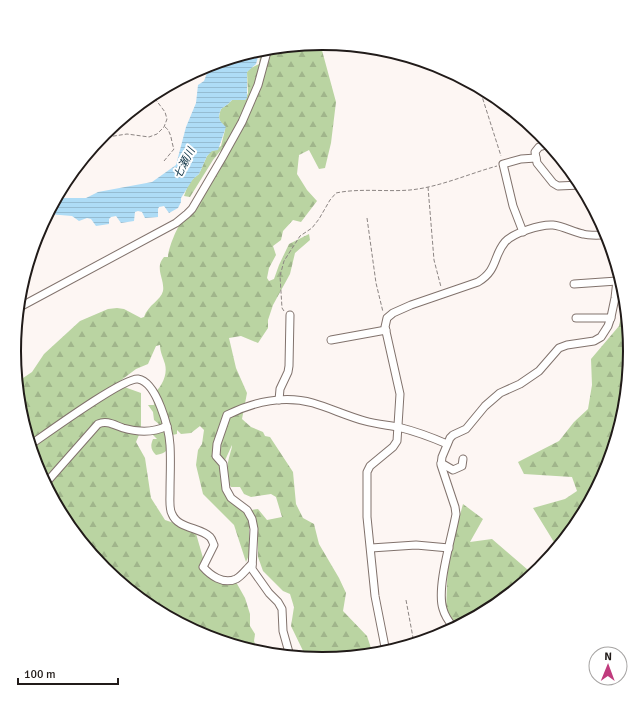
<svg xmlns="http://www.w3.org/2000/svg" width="644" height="702" font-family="Signika,'Noto Sans JP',sans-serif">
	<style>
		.forest { fill: url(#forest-firs) }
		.water { fill: url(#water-rules) }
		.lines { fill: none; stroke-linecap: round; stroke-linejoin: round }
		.minor-casing { stroke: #81726c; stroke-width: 9 }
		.path { stroke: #8c8583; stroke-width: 1; stroke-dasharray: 4 2; stroke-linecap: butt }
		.minor { stroke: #fff; stroke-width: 7 }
		.labels { text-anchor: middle; stroke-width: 4; stroke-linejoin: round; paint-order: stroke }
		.water-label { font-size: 11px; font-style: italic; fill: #113547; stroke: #fff }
		.rim { fill: none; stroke: #211b19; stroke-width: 2 }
	</style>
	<defs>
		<pattern id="forest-firs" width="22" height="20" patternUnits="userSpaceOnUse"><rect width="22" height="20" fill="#bad4a2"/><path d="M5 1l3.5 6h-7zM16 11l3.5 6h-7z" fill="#a0b58b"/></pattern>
		<pattern id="water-rules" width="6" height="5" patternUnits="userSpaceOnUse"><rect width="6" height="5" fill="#aedcf6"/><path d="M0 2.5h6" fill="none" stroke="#95bcd2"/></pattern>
	</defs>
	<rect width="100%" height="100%" fill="#fdf6f3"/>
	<g class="forest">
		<path d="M320,43L336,102L331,143L325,168L319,169L309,150L299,155L297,174L307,190L317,201L301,222L293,220L283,231L281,240L273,246L276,255L269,268L267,278L269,281L274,279L279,265L289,244L309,234L310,240L295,253L290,274L273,305L268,320V328L258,343L241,336L229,338L236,368L247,393L242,419L251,427L263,432L265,436L270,437L293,472L296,504L303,518L314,524L319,544L339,578L346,593L343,611L367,636L373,654L322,659L306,657L291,626L294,607L290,594L283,591L263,571L258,557V532L251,510L258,509L267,520L282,517L276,497L271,494L251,497L244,494L240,487H231C225,478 227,464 230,454C231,450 232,448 232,445L222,467L220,476L223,488L246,513L249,520V555L246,562L234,525L203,494L196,465L198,450L202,444L204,430L200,426L191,433L181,434L177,430V434L172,435C169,447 169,453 156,455C151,450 150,446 153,439H157L153,435L155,426L160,425L154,420L153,412L148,405H154L153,395C161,387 168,376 165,364C163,357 160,352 160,345L156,346L148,364L136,369L116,384L141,393V430L136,442L145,458L151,498L165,520L195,530L205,565L215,578L236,582L245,598L250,614V626L255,634L254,641L257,649V652L204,635L151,607L104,569L66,522L37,469L26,431L30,428L26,430L20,411L17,382L32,372L44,354L80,321L108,309L117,308L124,309L141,318L144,317C148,305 161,300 163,291C165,279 154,268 164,257H168C168,249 177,227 182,221L220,156L221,150L213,160L190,197L184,196L189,182L199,174L207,156L211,151L215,150L221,146L225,130L224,125C217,121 219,115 221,109L228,104L232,100H245L248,93L247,72L249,69L259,64L261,49Z"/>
		<path d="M625,296L630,351L624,411L606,469L578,522L557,547L533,508L565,499L577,491L572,477L524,474L518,462L559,441L574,422L588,409L592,385L591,359L619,326Z"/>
		<path d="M463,504L483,519L470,542L492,539L528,570L544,564L540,569L493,607L458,626L446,612L448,558Z"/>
	</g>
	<path class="water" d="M260,50L256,64L247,72V98L245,100H232L228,104L221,109C217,119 219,120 226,127L218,150L212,151L207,156L199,174L193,179L181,198V202L178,208L169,213L164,206L159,207L158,209V217L145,218L142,212L138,211L135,212L134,221L121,223L116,216L111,217L109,219V224L96,226L91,219L87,218L79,221L72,216L48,214L56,198H86L98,192L152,182L176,165L186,127L196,103L198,85L204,81L207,73L221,61Z"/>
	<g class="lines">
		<defs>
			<g id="minor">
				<path d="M549,144L539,147L535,152L537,163L553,183L558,186L581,185"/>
				<path d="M523,232L513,206L503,164L521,159L536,158"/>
				<path d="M574,284L617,281"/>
				<path d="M18,308L176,223L187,214L192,209L222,158L242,122L258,85L268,48"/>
				<path d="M576,318H611"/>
				<path d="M331,340L386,330"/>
				<path d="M279,400L280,389L288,372L289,366L290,315"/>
				<path d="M30,445C46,434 124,377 138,379C157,382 169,429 170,445C171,461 170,477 170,493C170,500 169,509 172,514C178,529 200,527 210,537C212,539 213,543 214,545L203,567C210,575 223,585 236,579C242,576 247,568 252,564"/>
				<path d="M441,463L453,470L462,466L463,459"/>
				<path d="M45,484L98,424C107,420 114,425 123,428C137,432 153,433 167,426"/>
				<path d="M371,548L416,545L449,548"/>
				<path d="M454,628C449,622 445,617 443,609C436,588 452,537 456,514L455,507L441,465L442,457L450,438L453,435L466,429L485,406L500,393L520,384L539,371L559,348L567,345L594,341L601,337L608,326L611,317L615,298L618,271"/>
				<path d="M386,652L375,596L367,517V472L370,466L393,447L397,441L400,394L385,327L387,318L393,313L411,305L478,282C498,270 493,256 505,242C513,233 541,224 553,225C563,226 573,232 583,234C590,236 599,235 607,235"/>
				<path d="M290,656L283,631L282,609L278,602L269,593L252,569L254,529L252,519L247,510L231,498L226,489L223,464L216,456L217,444L227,415C253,402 284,395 313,403C330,408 347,416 365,421C375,424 387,425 398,427C414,431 431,437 447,444"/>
			</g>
		</defs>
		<use href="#minor" class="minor-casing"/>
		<g class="path">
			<path d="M479,87L501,156"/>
			<path d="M101,138L127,134L149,137L157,134L164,127L167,119L165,112L153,96"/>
			<path d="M164,161L174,149C171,142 172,132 165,127"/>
			<path d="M428,187L434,260L441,287"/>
			<path d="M367,218L376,283L383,312"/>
			<path d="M31,253H32"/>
			<path d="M284,311L282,308L280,276L284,261L300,236L312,228L319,219L330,200L336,193C359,188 387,192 410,190C440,187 468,174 497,166"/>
			<path d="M406,600L414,643"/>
		</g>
		<use href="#minor" class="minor"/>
	</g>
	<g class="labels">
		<g class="water-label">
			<text transform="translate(184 163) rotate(-63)" y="4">七瀬川</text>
		</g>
	</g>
	<path d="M0 0H644V702H0ZM21 351a301 301 0 1 1 602 0a301 301 0 1 1-602 0Z" fill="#fff" fill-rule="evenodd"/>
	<path class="rim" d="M21 351a301 301 0 1 1 602 0a301 301 0 1 1-602 0Z"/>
	<g transform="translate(608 666) rotate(1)"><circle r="19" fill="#ffffff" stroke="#a6a4a3"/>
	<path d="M0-3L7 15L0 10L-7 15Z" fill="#c03b7d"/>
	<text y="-6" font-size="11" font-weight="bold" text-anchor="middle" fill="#211b19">N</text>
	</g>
	<path d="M18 678v6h100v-6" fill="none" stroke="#211b19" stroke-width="2"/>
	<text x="24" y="678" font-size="12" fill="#211b19" stroke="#ffffff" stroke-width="3" paint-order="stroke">100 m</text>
</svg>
